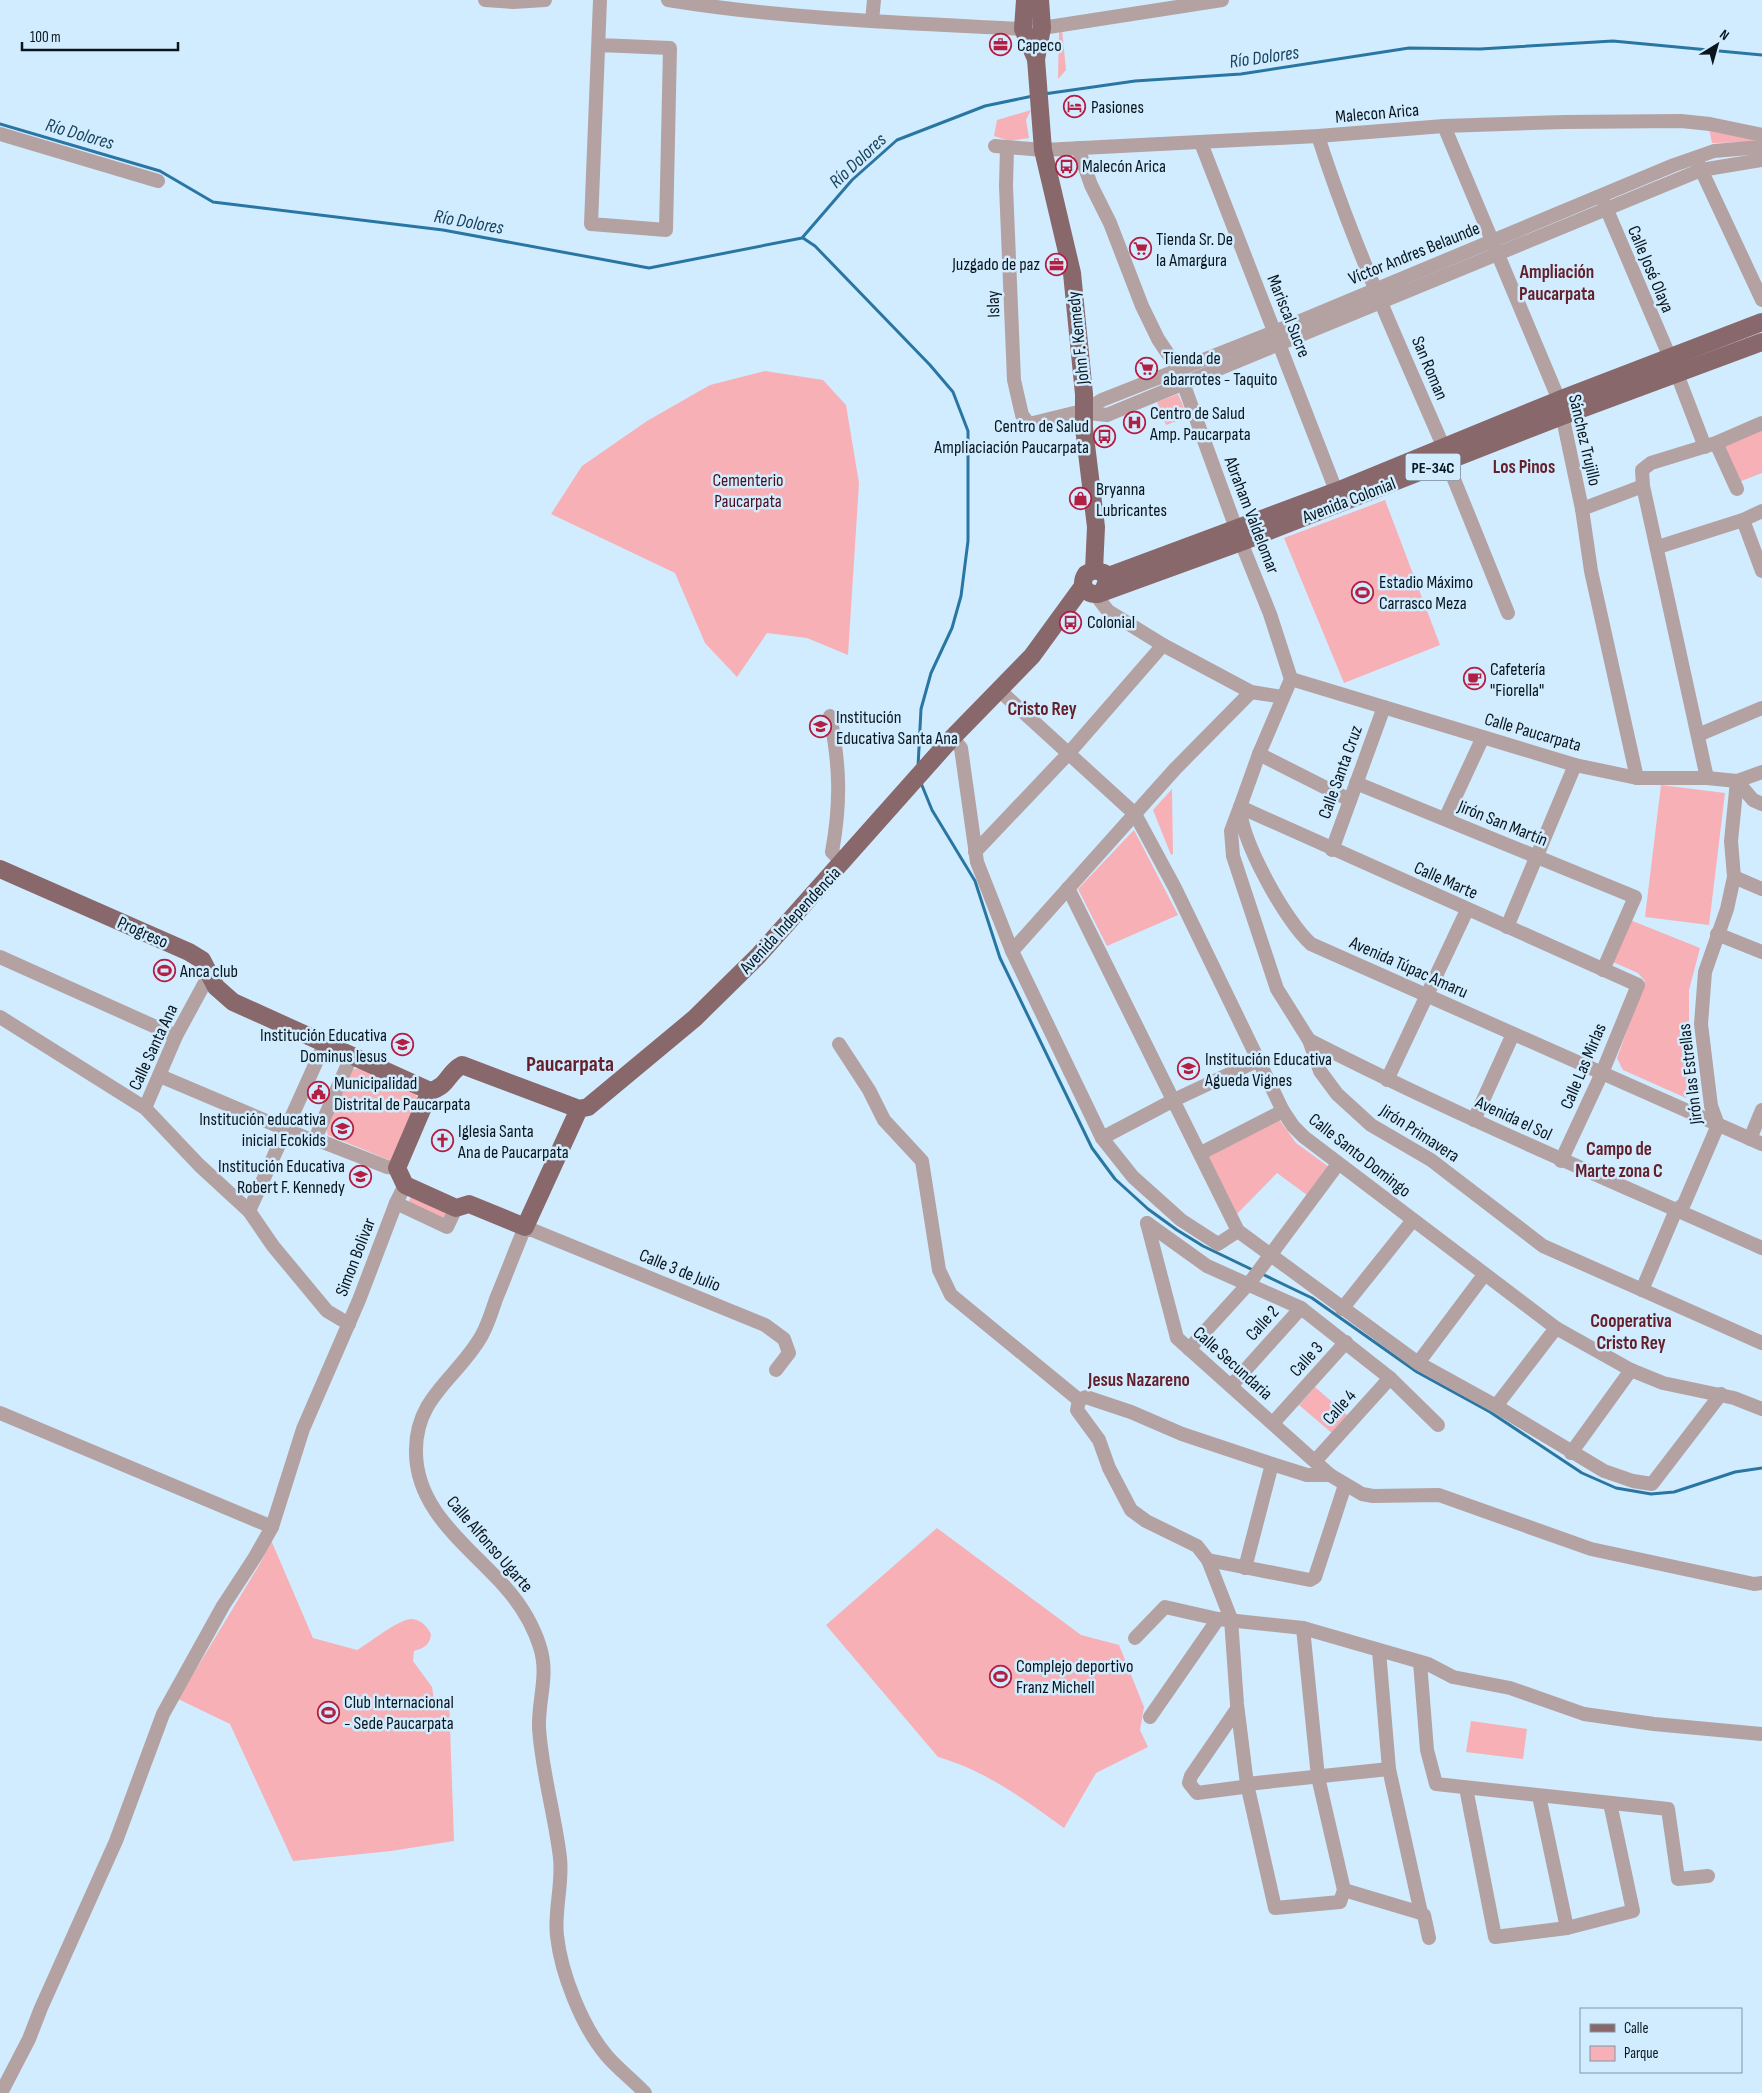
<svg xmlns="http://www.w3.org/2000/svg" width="1762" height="2093" font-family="'Sofia Sans Condensed',sans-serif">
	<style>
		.green { fill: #f7b0b5 }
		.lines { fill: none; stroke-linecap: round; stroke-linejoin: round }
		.stream { stroke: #2a76a3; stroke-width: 3 }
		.minor { stroke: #b4a2a3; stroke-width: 14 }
		.major { stroke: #88686a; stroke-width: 18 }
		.labels { text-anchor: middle; stroke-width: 5; stroke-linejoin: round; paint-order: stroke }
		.shield { fill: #d1ecff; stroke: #465662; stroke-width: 1 }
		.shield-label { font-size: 16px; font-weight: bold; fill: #0a161e }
		.poi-label { font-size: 18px; fill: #0a161e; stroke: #d1ecff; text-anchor: start }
		.street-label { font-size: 18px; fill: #0a161e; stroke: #d1ecff }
		.park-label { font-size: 18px; fill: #4f0e1b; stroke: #d1ecff }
		.water-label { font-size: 19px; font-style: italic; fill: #1a445d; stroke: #d1ecff }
		.neighbourhood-label { font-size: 19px; font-weight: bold; fill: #641f2a; stroke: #d1ecff }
		.district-label { font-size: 22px; font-weight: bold; fill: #641f2a; stroke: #d1ecff }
	</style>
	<rect width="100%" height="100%" fill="#d1ecff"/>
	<g class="green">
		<path d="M1062,29L1066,70L1058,79L1059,32Z"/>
		<path d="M1031,110L1026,120L1029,138L1010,141L994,136L997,120Z"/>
		<path d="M1709,129L1755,138L1756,142L1712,143Z"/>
		<path d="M765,371L823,380L846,405L859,483L848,655L807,638L767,633L737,677L705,643L675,573L551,514L582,466L647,421L710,385Z"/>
		<path d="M1178,394L1188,417L1166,425L1157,402Z"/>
		<path d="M1762,430V473L1731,485L1715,450Z"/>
		<path d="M1385,500L1440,645L1344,683L1284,538Z"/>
		<path d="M1661,785L1725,793L1709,925L1645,917Z"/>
		<path d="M1172,789L1173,854L1171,855L1153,810Z"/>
		<path d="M1134,830L1178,915L1107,946L1078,889Z"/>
		<path d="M1630,920L1700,948L1689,990V1020L1696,1091L1690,1093L1686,1098L1623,1070L1617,1058L1645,981L1638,973L1613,962Z"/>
		<path d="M359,1068L415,1093L419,1101L394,1162L328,1135L326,1128L351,1070Z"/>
		<path d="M1278,1118L1296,1143L1329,1167L1307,1195L1277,1173L1237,1214L1207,1154Z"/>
		<path d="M412,1194L447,1211L443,1220L408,1203Z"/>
		<path d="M1315,1387L1348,1416L1333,1434L1299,1405Z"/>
		<path d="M937,1528L1081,1635L1119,1645L1144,1707L1140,1730L1148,1747L1096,1773L1064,1828C1024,1799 986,1771 938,1757L826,1625Z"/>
		<path d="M271,1540L313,1638L357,1650C369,1643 401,1617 413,1619C423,1621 427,1627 431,1634C430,1645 424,1648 414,1651L413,1661L432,1687L434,1700L449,1698L454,1841L391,1851L293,1861L230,1724L178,1699L261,1562Z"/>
		<path d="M1471,1721L1527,1729L1523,1759L1466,1752Z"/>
	</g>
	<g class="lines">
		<g class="stream">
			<path d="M1044,94L1135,81L1241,74L1409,48L1480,49L1613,41L1762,55"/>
			<path d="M0,124L160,171L213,202L443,230L649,268L802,238L852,180L897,140L985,106L1033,96"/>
			<path d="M803,238L815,246L930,365L953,392L968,431V541L961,596L952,628L931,673L921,709L918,767"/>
			<path d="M921,783L932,810L975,881L1000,958L1092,1148L1115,1179L1148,1209L1177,1230L1203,1246L1255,1271"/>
			<path d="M1260,1273L1312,1298L1417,1372L1490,1412L1582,1473L1616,1488L1651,1494L1674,1492L1735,1472L1762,1468"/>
		</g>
		<g class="minor">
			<path d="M485,0L513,2L545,0"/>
			<path d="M668,0C785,19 905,23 1023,29L1042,28L1222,0"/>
			<path d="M872,21L874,0"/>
			<path d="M599,45L670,48L666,230L591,224L600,0"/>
			<path d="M1444,126L1559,400L1582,509L1591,571L1637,778"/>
			<path d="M0,134L158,181"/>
			<path d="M1318,136C1352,243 1400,346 1444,448L1447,462L1508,613"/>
			<path d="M1201,143L1340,501"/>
			<path d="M995,146L1043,150L1318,136L1444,126L1564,122L1681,121L1710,124L1762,135"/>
			<path d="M1007,148L1006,186L1014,380L1022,415L1029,424L1078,412L1107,415L1701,170L1762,160"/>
			<path d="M1078,148L1091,185L1110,223L1142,306L1158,339L1178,369L1241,542L1270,614L1291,679"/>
			<path d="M1698,163L1762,300"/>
			<path d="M1604,203L1677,374L1705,447"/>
			<path d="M1084,411L1102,400L1274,332L1674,165L1714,151L1762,147"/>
			<path d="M1716,443L1737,489"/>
			<path d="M1582,509L1643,486"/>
			<path d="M1743,520L1762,571"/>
			<path d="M1658,547L1743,520L1762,511"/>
			<path d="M1095,594L1108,611L1163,645L1251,692L1283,697"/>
			<path d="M1291,679L1259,754L1240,807C1241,841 1286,922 1311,944L1762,1144"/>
			<path d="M1291,679L1575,765L1637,778H1707L1737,781L1753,800L1762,804"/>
			<path d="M999,690L1135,814L1175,888L1283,1111L1293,1126L1304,1137L1556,1328L1631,1370L1663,1383L1734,1398L1762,1409"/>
			<path d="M830,716C840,765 841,803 832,852L843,863"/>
			<path d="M1698,735L1762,708"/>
			<path d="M952,738L961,748L977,862L1012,951L1102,1138L1133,1177L1181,1220L1218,1244L1238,1231"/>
			<path d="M1259,754L1350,800"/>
			<path d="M1707,778L1643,486L1642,470L1651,463L1716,443L1762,423"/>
			<path d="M1356,783L1635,897L1603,970"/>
			<path d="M1240,807L1231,831L1233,856L1277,989L1309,1040L1320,1071L1337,1094L1371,1125L1431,1160L1543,1246L1762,1343"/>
			<path d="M1240,807L1638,985L1602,1073L1561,1161"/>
			<path d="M1445,819L1483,737"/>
			<path d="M1332,850L1384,707"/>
			<path d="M975,852L1068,754L1163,645"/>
			<path d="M1734,877L1762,889"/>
			<path d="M1068,888L1238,1231L1418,1363L1496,1406L1604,1471L1633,1481L1652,1484L1721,1394"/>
			<path d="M1507,927L1575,765"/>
			<path d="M1717,934L1762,952"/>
			<path d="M1012,951L1175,769L1251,692"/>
			<path d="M0,957L176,1036"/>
			<path d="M0,1017L145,1108L199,1165L249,1211L273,1246L327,1311L349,1324"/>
			<path d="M1309,1040C1457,1116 1610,1180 1762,1248"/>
			<path d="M839,1044L869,1090L884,1120L922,1161L939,1270L951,1295L1079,1400"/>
			<path d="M160,1076L311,1140L315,1139L387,1167L397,1168"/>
			<path d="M1387,1080L1467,910"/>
			<path d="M145,1108L176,1036L209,975"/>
			<path d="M1474,1120L1513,1034"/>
			<path d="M1102,1138L1174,1100L1259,1060"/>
			<path d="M315,1139L351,1057"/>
			<path d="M1750,1139L1762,1110"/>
			<path d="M1201,1153L1283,1111"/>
			<path d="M396,1203L447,1227L456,1208"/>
			<path d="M249,1211L324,1045"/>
			<path d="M1147,1223L1177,1338L1330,1475L1362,1494L1373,1496L1439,1495L1591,1549L1754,1584L1762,1583"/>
			<path d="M1147,1223L1207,1266L1301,1308L1390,1378L1438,1425"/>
			<path d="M1642,1290L1676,1210L1684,1204L1718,1125L1711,1106L1701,1024L1705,972L1727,909L1734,877L1731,841L1737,781L1762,772"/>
			<path d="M1342,1309L1413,1220"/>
			<path d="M1189,1349L1251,1281L1338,1164"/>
			<path d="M1418,1363L1484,1275"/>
			<path d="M1231,1386L1301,1308"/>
			<path d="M1079,1400L1077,1410L1099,1440L1109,1468L1131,1510L1146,1521L1197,1546L1208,1560L1231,1619L1237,1704L1247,1784L1275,1908L1340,1902L1344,1890L1318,1777L1303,1628"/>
			<path d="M1079,1400L1086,1397L1131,1412L1182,1434L1272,1464L1307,1475H1330"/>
			<path d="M1496,1406L1556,1328"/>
			<path d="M0,1413L272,1527"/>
			<path d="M1273,1423L1346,1342"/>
			<path d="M1571,1453L1631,1370"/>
			<path d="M1316,1460L1390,1378"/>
			<path d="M1208,1560L1310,1580L1315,1577L1345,1485"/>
			<path d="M1245,1568L1272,1464"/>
			<path d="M1135,1638L1165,1607L1218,1619L1303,1628L1428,1664L1453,1677L1510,1688L1584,1714L1654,1724L1762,1734"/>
			<path d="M1379,1651L1389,1769L1421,1913L1424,1915L1429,1938"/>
			<path d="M1420,1662L1427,1750L1436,1784L1668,1809L1678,1879L1708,1876"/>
			<path d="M1237,1709L1191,1776L1189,1783L1197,1793L1243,1787L1247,1784L1389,1769"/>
			<path d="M1150,1717L1218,1619"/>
			<path d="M1466,1788L1495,1937L1567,1928L1633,1911L1610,1803"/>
			<path d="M1539,1796L1567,1928"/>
			<path d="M1344,1890L1421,1913"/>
			<path d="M1,2093L29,2039L41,2008L116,1841L163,1714L223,1606L255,1557L272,1527L303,1429L359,1300L396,1203L405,1185"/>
			<path d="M645,2093C633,2080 618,2069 607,2056C582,2027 561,1973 557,1936C554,1910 563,1884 560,1858C555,1815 542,1773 539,1728C538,1699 549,1676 540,1647C533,1625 521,1605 506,1588C470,1547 415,1511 416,1450C416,1396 458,1378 482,1335C488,1324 492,1311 496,1299C506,1275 515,1251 525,1227L765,1325L784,1339L789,1353L776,1370"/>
		</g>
		<g class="major">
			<path d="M1025,0L1023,29L1036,59L1043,150L1072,273L1084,394V428L1096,527L1094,570"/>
			<path d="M1036,59L1042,28L1040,0"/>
			<path d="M1106,577L1337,491L1559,400L1762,322"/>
			<path d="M1103,591L1107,581L1104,573L1094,570L1086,574C1079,585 1086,595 1098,594L1241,542L1562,416L1762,342"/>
			<path d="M0,869L189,952L202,960L216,987L233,1002L430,1091"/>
			<path d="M579,1109L462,1065C447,1073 449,1086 430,1091L397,1168L405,1185L456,1208L469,1204L525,1227L579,1109L588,1107L695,1018L758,956L952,738L1032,656L1083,586"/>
		</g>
	</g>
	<defs>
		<symbol id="office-ring" viewBox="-11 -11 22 22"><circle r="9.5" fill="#d1ecff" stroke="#b21f42" stroke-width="1.5"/><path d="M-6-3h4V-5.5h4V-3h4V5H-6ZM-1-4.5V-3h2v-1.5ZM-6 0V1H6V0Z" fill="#b21f42"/></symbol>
		<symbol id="hotel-ring" viewBox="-11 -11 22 22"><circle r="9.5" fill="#d1ecff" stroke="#b21f42" stroke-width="1.5"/><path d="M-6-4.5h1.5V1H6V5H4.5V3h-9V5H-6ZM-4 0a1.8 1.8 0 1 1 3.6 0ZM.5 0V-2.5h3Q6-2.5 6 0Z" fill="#b21f42"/></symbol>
		<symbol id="bus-ring" viewBox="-11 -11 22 22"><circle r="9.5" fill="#d1ecff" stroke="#b21f42" stroke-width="1.5"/><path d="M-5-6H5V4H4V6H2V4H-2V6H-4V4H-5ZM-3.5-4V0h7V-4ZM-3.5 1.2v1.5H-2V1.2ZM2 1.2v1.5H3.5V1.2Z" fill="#b21f42"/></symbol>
		<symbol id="supermarket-ring" viewBox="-11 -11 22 22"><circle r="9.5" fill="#d1ecff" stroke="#b21f42" stroke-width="1.5"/><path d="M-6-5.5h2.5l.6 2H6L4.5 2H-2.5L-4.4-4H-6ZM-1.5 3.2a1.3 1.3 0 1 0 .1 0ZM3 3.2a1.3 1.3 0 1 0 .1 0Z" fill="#b21f42"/></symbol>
		<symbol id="hospital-ring" viewBox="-11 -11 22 22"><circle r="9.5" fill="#d1ecff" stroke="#b21f42" stroke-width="1.5"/><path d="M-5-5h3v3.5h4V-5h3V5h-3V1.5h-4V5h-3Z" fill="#b21f42"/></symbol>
		<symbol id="shop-ring" viewBox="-11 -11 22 22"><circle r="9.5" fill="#d1ecff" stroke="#b21f42" stroke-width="1.5"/><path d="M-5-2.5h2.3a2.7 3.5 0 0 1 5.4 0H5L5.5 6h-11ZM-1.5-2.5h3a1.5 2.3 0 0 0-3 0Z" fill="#b21f42"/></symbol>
		<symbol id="stadium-ring" viewBox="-11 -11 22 22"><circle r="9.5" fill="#d1ecff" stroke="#b21f42" stroke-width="1.5"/><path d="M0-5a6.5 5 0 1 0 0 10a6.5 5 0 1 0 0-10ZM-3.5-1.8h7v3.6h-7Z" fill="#b21f42"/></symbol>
		<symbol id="cafe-ring" viewBox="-11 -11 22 22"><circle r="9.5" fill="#d1ecff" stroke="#b21f42" stroke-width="1.5"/><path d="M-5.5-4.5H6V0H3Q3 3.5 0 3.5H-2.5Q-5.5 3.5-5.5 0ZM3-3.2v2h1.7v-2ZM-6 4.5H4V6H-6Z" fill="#b21f42"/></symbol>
		<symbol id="school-ring" viewBox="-11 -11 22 22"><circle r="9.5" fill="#d1ecff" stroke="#b21f42" stroke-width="1.5"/><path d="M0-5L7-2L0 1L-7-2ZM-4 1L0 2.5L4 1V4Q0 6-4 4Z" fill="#b21f42"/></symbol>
		<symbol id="civic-ring" viewBox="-11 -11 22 22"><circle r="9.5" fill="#d1ecff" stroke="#b21f42" stroke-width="1.5"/><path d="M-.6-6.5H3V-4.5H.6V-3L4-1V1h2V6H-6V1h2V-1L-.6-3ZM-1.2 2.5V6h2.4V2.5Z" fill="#b21f42"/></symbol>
		<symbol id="church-ring" viewBox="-11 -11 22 22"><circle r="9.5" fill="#d1ecff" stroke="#b21f42" stroke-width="1.5"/><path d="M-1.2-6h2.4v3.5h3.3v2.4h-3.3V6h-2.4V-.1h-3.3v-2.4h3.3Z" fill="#b21f42"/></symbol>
	</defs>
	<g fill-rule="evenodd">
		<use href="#office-ring" x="988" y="32" width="25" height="25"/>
		<use href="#hotel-ring" x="1062" y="94" width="25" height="25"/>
		<use href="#bus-ring" x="1054" y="154" width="25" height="25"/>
		<use href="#supermarket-ring" x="1128" y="236" width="25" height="25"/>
		<use href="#office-ring" x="1044" y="252" width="25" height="25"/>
		<use href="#supermarket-ring" x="1134" y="356" width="25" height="25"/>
		<use href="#hospital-ring" x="1122" y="410" width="25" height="25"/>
		<use href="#bus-ring" x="1092" y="424" width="25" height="25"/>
		<use href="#shop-ring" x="1068" y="486" width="25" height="25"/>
		<use href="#stadium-ring" x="1350" y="580" width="25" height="25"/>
		<use href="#bus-ring" x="1058" y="610" width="25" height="25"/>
		<use href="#cafe-ring" x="1462" y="666" width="25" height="25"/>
		<use href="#school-ring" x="808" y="714" width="25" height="25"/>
		<use href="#stadium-ring" x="152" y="958" width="25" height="25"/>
		<use href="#school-ring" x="390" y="1032" width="25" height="25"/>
		<use href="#school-ring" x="1176" y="1056" width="25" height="25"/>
		<use href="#civic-ring" x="306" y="1080" width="25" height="25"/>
		<use href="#school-ring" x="330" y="1116" width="25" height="25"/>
		<use href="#church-ring" x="430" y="1128" width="25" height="25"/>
		<use href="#school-ring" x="348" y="1164" width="25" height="25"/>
		<use href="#stadium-ring" x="988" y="1664" width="25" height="25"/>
		<use href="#stadium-ring" x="316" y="1700" width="25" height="25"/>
	</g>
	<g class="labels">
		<rect class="shield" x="1405.5" y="453.5" width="55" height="27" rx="4"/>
		<g class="shield-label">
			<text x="1433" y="473">PE-34C</text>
		</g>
		<g class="poi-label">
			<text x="1017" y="51">Capeco</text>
			<text x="1091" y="113">Pasiones</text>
			<text x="1082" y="172">Malecón Arica</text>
			<text x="1156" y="245">Tienda Sr. De<tspan x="1156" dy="21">la Amargura</tspan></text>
			<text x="1040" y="270" text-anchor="end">Juzgado de paz</text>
			<text x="1163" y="364">Tienda de<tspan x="1163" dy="21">abarrotes - Taquito</tspan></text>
			<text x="1150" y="419">Centro de Salud<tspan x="1150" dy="21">Amp. Paucarpata</tspan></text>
			<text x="1089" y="432" text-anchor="end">Centro de Salud<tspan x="1089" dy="21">Ampliaciación Paucarpata</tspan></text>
			<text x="1096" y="495">Bryanna<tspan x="1096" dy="21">Lubricantes</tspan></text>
			<text x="1379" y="588">Estadio Máximo<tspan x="1379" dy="21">Carrasco Meza</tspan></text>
			<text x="1087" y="628">Colonial</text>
			<text x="1490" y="675">Cafetería<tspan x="1490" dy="21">"Fiorella"</tspan></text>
			<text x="836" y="723">Institución<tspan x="836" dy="21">Educativa Santa Ana</tspan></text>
			<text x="180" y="977">Anca club</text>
			<text x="387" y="1041" text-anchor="end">Institución Educativa<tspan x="387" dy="21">Dominus Iesus</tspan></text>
			<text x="1205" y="1065">Institución Educativa<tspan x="1205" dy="21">Agueda Vignes</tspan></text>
			<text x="334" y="1089">Municipalidad<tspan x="334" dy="21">Distrital de Paucarpata</tspan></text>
			<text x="326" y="1125" text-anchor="end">Institución educativa<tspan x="326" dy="21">inicial Ecokids</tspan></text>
			<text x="458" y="1137">Iglesia Santa<tspan x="458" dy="21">Ana de Paucarpata</tspan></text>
			<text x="345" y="1172" text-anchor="end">Institución Educativa<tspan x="345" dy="21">Robert F. Kennedy</tspan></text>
			<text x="1016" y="1672">Complejo deportivo<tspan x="1016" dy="21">Franz Michell</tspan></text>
			<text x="344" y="1708">Club Internacional<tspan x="344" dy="21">- Sede Paucarpata</tspan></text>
		</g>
		<g class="street-label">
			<text transform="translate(1377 113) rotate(-5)" y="6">Malecon Arica</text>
			<text transform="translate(1414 253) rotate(-22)" y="6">Víctor Andres Belaunde</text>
			<text transform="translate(1651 269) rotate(67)" y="6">Calle José Olaya</text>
			<text transform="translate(993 304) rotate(-92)" y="6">Islay</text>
			<text transform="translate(1289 316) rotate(68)" y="6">Mariscal Sucre</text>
			<text transform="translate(1078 338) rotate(-96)" y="6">John F. Kennedy</text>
			<text transform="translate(1430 368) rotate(67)" y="6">San Roman</text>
			<text transform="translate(1585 440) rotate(77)" y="6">Sánchez Trujillo</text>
			<text transform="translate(1349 500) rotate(-21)" y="6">Avenida Colonial</text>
			<text transform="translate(1252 515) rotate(69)" y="6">Abraham Valdelomar</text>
			<text transform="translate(1533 732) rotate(16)" y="6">Calle Paucarpata</text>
			<text transform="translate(1340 772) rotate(-70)" y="6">Calle Santa Cruz</text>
			<text transform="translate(1503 823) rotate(22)" y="6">Jirón San Martín</text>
			<text transform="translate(1446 880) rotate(24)" y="6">Calle Marte</text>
			<text transform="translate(790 920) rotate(-47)" y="6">Avenida Independencia</text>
			<text transform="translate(143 932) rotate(24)" y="6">Progreso</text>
			<text transform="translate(1409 967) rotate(24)" y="6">Avenida Túpac Amaru</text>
			<text transform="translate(153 1047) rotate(-65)" y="6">Calle Santa Ana</text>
			<text transform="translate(1583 1066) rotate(-67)" y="6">Calle Las Mirlas</text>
			<text transform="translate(1690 1074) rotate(-97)" y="6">Jirón las Estrellas</text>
			<text transform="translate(1514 1118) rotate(25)" y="6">Avenida el Sol</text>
			<text transform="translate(1420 1133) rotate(33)" y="6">Jirón Primavera</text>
			<text transform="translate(1360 1155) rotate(38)" y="6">Calle Santo Domingo</text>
			<text transform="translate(355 1257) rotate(-69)" y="6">Simon Bolivar</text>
			<text transform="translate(680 1270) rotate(22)" y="6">Calle 3 de Julio</text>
			<text transform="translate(1262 1323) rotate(-48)" y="6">Calle 2</text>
			<text transform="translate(1306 1359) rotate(-48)" y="6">Calle 3</text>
			<text transform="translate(1233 1363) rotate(42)" y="6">Calle Secundaria</text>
			<text transform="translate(1339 1407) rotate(-48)" y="6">Calle 4</text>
			<text transform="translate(490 1544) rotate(49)" y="6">Calle Alfonso Ugarte</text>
		</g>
		<g class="park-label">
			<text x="748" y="486">Cementerio<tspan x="748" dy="21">Paucarpata</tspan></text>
		</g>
		<g class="water-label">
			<text transform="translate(1264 56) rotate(-8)" y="7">Río Dolores</text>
			<text transform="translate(80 133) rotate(16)" y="7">Río Dolores</text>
			<text transform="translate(857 160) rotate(-43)" y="7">Río Dolores</text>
			<text transform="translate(469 221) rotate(10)" y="7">Río Dolores</text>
		</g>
		<g class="neighbourhood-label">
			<text x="1557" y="278">Ampliación<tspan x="1557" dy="22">Paucarpata</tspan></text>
			<text x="1524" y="473">Los Pinos</text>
			<text x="1042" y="715">Cristo Rey</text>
			<text x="1619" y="1155">Campo de<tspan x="1619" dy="22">Marte zona C</tspan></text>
			<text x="1631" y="1327">Cooperativa<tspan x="1631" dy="22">Cristo Rey</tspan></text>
			<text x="1139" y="1386">Jesus Nazareno</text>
		</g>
		<g class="district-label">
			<text x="570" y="1071">Paucarpata</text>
		</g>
	</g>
	<rect x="1580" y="2008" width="162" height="65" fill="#d1ecff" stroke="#8196a5"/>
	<rect x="1590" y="2024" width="25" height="8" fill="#88686a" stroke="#8196a5"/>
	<text x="1624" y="2033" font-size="15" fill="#0a161e">Calle</text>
	<rect x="1590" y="2046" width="25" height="15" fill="#f7b0b5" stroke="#8196a5"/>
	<text x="1624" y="2058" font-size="15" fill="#0a161e">Parque</text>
	<g transform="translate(1717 45) rotate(37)" stroke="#d1ecff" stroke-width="4" paint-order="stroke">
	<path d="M0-4L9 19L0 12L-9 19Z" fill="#0a161e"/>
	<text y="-8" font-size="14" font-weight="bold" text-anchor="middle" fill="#0a161e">N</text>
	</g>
	<path d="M22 42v8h156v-8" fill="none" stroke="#0a161e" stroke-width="2.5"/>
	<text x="30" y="42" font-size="15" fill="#0a161e" stroke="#d1ecff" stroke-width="4" paint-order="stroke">100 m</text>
</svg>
